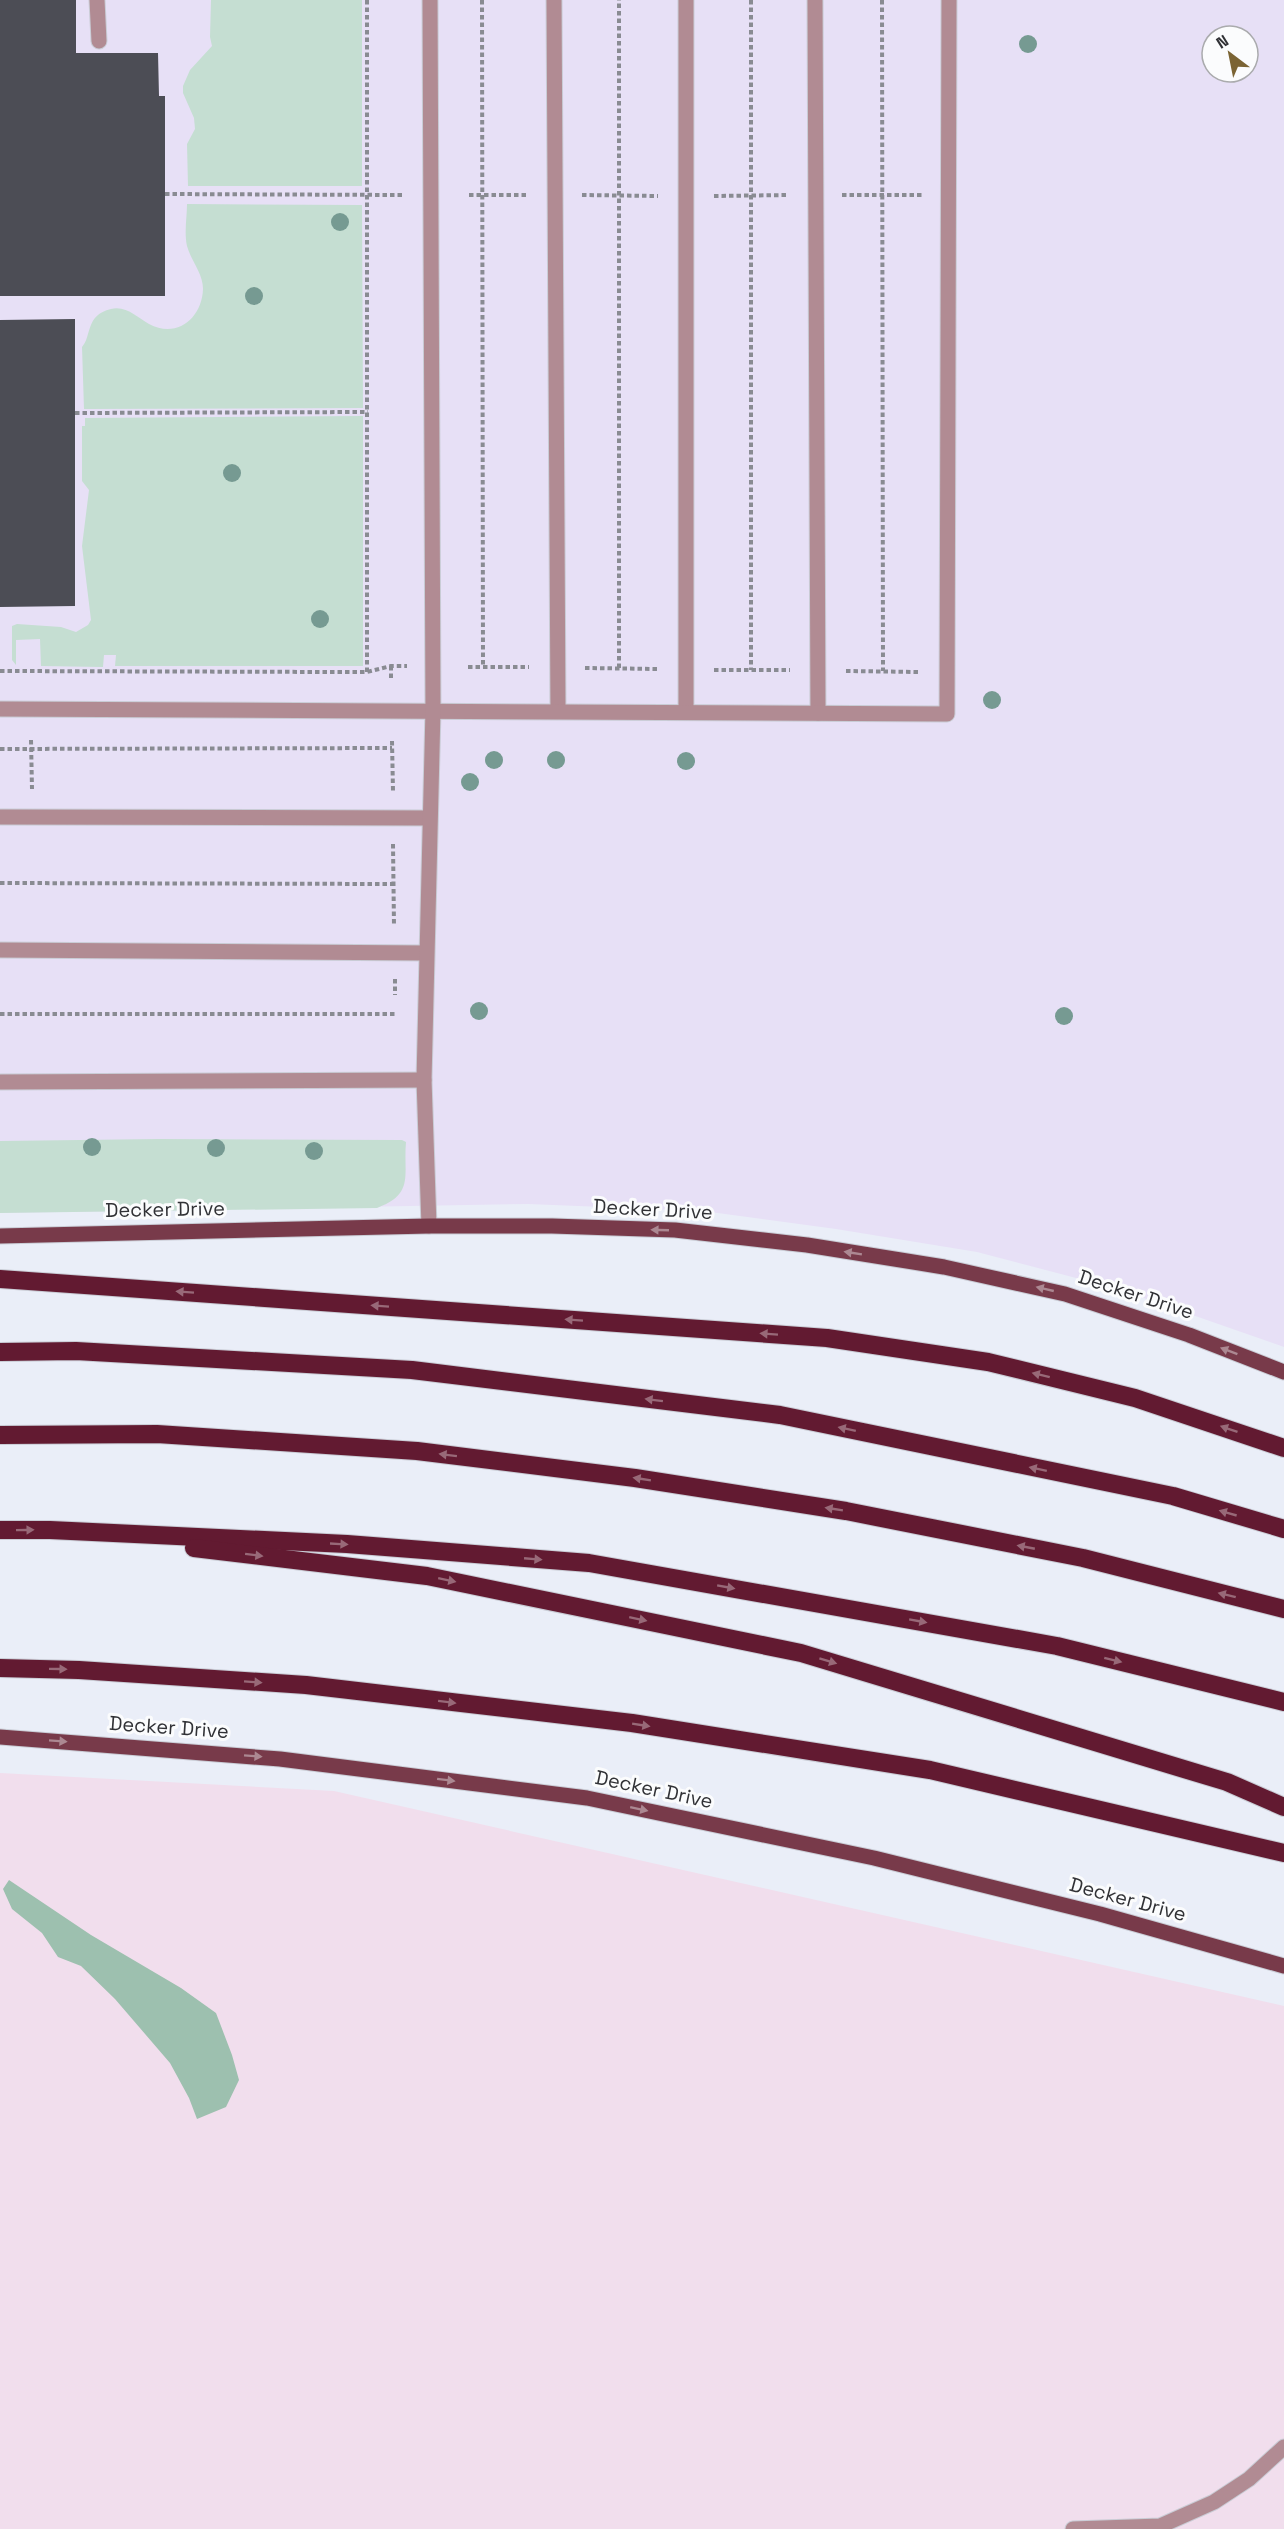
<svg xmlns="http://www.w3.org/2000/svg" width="1284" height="2529" font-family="'Space Grotesk',sans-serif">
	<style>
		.commercial { fill: #e7e0f6; fill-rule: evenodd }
		.industrial { fill: #f1deed }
		.green { fill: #c5ded2 }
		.forest { fill: #9dc0af }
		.building { fill: #4c4d55 }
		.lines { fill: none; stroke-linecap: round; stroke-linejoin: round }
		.minor-casing { stroke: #c9ccd5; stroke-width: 17 }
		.major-casing { stroke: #c9ccd5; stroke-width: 17 }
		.highway-casing { stroke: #c9ccd5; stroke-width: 20 }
		.path { stroke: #898b92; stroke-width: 4; stroke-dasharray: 4.5 3; stroke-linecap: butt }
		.minor { stroke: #b18b93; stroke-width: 15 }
		.major { stroke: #783a4a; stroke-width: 15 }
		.highway { stroke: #621a31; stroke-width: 18 }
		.tree { fill: #769a92 }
		.oneway { fill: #ac8892 }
		.oneway2 { fill: #986978 }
		.labels { text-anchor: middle; stroke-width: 6; stroke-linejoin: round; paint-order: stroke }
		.street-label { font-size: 20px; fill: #313236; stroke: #fbfcfd }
	</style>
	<rect width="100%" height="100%" fill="#eaeef8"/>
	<path class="commercial" d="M0,0H1284V1347L1118,1289L977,1252L836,1229L703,1211L528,1204L0,1213ZM1212,36H1248V72H1212Z"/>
	<path class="industrial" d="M0,1773L334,1791L1284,2006V2529H0Z"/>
	<g class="green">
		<path d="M211,0H362V186H188L187,144L195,129L194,118L183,93V86L190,70L212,46L210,37Z"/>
		<path d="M187,204L362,205L363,408L84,409L82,347C92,336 85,315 111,309C126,305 138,318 149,324C177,339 202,318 203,289C203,273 191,261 187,246C184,233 187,217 187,204Z"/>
		<path d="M363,416V666H115L116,655H104L103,667L41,666L40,639L16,640V665L12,660V626L17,624L61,627L76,632L88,625L91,620L82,546L89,490L82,481V426H85V418Z"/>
		<path d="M159,1139L402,1140L406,1142C403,1175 415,1194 377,1208L0,1213V1141Z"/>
	</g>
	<path class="forest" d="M9,1880L91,1935L181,1988L216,2013L232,2055L239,2080L226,2107L197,2119L189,2098L170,2063L115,1999L81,1966L58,1957L42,1933L12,1909L3,1889Z"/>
	<g class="building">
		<path d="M0,0H76V53H158L159,96H165V296H0Z"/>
		<path d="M75,319V606L0,607V320Z"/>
	</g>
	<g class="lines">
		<defs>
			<g id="minor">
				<path d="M97,0L99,41"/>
				<path d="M554,0L558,711"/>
				<path d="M686,0V712"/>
				<path d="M815,0L818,713"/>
				<path d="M0,709L947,714L949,0"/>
				<path d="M0,817L429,818"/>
				<path d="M0,950L426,953"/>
				<path d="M0,1082L424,1080"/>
				<path d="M429,1226L424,1080L433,710L430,0"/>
				<path d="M1073,2529L1160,2526L1214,2502L1249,2479L1284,2447"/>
			</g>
			<g id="major">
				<path d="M0,1236L429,1226H552L675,1230L807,1245L944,1267L1065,1294L1189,1335L1284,1372"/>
				<path d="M0,1737L280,1759L587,1798L874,1858L1100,1914L1284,1966"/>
			</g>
			<g id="highway">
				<path d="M0,1279L827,1338L988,1362L1135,1398L1284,1448"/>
				<path d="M0,1352L76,1351L412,1370L780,1415L1173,1496L1284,1529"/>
				<path d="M0,1435L157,1434L417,1451L635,1478L846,1511L1083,1558L1284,1609"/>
				<path d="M0,1530H50L347,1544L589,1563L1057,1646L1284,1702"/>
				<path d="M194,1548L427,1576L801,1653L1227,1782L1284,1807"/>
				<path d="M0,1668L79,1670L306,1685L632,1723L930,1770L1284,1853"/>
			</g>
		</defs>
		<use href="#minor" class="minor-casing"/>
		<use href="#major" class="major-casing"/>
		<use href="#highway" class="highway-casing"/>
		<g class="path">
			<path d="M482,0L483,667"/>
			<path d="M751,0V670"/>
			<path d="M882,0L883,671"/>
			<path d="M165,194L404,195"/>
			<path d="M469,195H528"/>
			<path d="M582,195L658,196"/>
			<path d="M842,195H922"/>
			<path d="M714,196L788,195"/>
			<path d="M75,413L368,412"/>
			<path d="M391,666V679"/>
			<path d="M468,667H529"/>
			<path d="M585,668L658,669"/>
			<path d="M619,668V0"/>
			<path d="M714,670H790"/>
			<path d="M0,671L338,672H367L391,666H407"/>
			<path d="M846,671L919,672"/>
			<path d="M367,672V0"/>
			<path d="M31,740L32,789"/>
			<path d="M392,741L393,791"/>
			<path d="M0,749L392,748"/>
			<path d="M393,844L394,926"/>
			<path d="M0,883L394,884"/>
			<path d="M395,979V995"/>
			<path d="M0,1014H395"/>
		</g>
		<use href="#minor" class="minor"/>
		<use href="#major" class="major"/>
		<use href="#highway" class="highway"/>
	</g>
	<g class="tree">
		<circle cx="1028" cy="44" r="9"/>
		<circle cx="340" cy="222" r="9"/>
		<circle cx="254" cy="296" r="9"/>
		<circle cx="232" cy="473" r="9"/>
		<circle cx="320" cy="619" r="9"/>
		<circle cx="992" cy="700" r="9"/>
		<circle cx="494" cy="760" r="9"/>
		<circle cx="556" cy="760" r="9"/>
		<circle cx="686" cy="761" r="9"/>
		<circle cx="470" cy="782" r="9"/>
		<circle cx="479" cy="1011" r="9"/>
		<circle cx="1064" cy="1016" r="9"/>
		<circle cx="92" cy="1147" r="9"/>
		<circle cx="216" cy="1148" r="9"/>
		<circle cx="314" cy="1151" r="9"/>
	</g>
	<defs><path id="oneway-solid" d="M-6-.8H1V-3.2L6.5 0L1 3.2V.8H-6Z" transform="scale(1.5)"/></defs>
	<g class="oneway">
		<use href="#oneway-solid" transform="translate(660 1230) rotate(-178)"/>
		<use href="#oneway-solid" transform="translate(853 1253) rotate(-171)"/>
		<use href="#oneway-solid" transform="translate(1045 1289) rotate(-167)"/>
		<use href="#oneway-solid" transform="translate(1229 1351) rotate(-159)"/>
		<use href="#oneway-solid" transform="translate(58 1741) rotate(4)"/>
		<use href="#oneway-solid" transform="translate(253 1756) rotate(4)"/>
		<use href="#oneway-solid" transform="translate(446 1780) rotate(7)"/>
		<use href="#oneway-solid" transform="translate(639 1809) rotate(12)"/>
	</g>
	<g class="oneway2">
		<use href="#oneway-solid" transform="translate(185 1292) rotate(-176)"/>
		<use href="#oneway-solid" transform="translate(380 1306) rotate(-176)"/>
		<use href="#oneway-solid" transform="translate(574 1320) rotate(-176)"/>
		<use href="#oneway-solid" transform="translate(769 1334) rotate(-176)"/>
		<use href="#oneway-solid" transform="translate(1041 1375) rotate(-166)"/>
		<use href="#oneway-solid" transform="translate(654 1400) rotate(-173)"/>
		<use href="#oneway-solid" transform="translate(847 1429) rotate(-168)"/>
		<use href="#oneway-solid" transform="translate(1229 1429) rotate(-161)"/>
		<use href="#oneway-solid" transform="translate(448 1455) rotate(-173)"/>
		<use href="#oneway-solid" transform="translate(1038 1469) rotate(-168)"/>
		<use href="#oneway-solid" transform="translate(642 1479) rotate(-171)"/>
		<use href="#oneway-solid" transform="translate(834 1509) rotate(-171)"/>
		<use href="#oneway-solid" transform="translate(1228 1513) rotate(-164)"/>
		<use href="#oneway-solid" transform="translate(25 1530) rotate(-1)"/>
		<use href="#oneway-solid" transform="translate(339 1544) rotate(3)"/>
		<use href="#oneway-solid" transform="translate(1026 1547) rotate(-169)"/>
		<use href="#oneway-solid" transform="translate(254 1555) rotate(7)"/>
		<use href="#oneway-solid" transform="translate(533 1559) rotate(5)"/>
		<use href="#oneway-solid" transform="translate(447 1580) rotate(12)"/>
		<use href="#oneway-solid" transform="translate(726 1587) rotate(10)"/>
		<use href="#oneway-solid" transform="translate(1227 1595) rotate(-166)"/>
		<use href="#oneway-solid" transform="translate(638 1619) rotate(12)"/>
		<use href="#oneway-solid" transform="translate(918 1621) rotate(10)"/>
		<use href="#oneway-solid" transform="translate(1113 1660) rotate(14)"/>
		<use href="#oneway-solid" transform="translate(828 1661) rotate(17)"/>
		<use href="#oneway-solid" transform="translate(58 1669) rotate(1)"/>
		<use href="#oneway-solid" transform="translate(253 1682) rotate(4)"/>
		<use href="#oneway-solid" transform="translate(447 1702) rotate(7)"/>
		<use href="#oneway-solid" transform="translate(641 1725) rotate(9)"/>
	</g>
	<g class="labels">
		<g class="street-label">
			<text transform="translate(165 1209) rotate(-1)" y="7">Decker Drive</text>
			<text transform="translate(653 1209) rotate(3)" y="7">Decker Drive</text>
			<text transform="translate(1136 1294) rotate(18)" y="7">Decker Drive</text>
			<text transform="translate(169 1727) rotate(4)" y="7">Decker Drive</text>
			<text transform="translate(654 1789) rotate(12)" y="7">Decker Drive</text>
			<text transform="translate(1128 1899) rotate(15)" y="7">Decker Drive</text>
		</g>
	</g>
	<g transform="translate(1230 54) rotate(328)"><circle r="28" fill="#fbfcfd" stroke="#aaabad" stroke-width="1.5"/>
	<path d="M0-4.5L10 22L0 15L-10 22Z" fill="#7b6434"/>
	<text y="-9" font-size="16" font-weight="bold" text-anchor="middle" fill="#313236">N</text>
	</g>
</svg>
